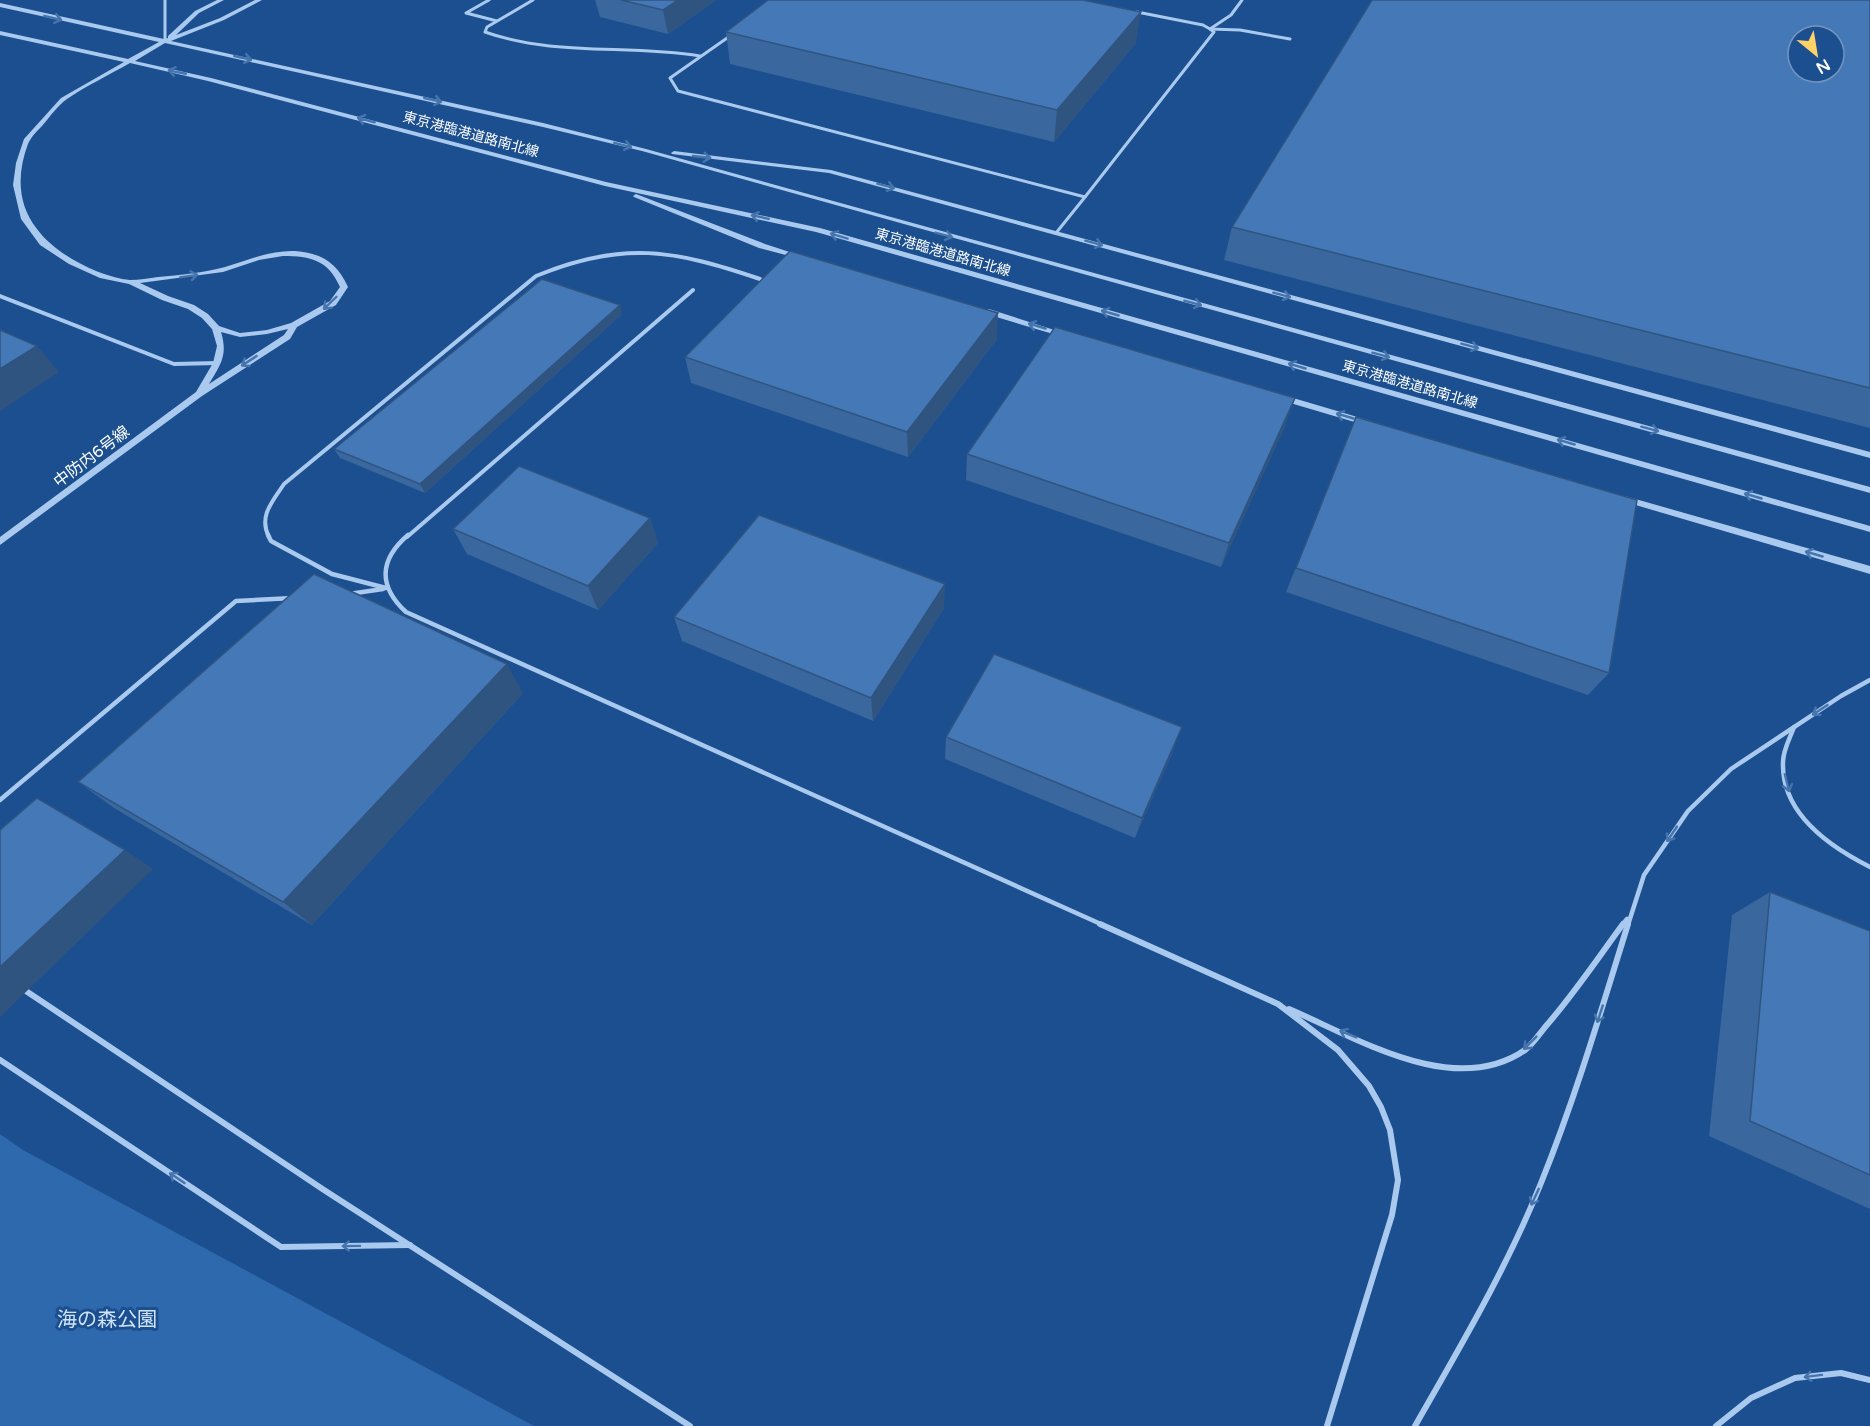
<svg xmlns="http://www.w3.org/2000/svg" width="1870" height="1426" font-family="'Varela Round','Noto Sans JP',sans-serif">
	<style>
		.green { fill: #2e69ad }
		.pier { fill: #1b4f8f }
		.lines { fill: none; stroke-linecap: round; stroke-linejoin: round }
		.service-far3 { stroke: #a9c9ee; stroke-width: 3 }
		.service-far2 { stroke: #a9c9ee; stroke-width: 4 }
		.service-far1 { stroke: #a9c9ee; stroke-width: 4.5 }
		.service { stroke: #a9c9ee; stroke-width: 6 }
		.tertiary { fill: #a9c9ee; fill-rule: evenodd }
		.wall { fill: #3a679d }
		.shaded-wall { fill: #305480 }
		.building { fill: #4478b7; stroke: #305480; stroke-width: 1.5; fill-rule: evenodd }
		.oneway { stroke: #4674ac }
		.labels { text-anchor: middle; stroke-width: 6; stroke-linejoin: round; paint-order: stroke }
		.far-street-label { font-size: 14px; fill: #fff; stroke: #1b4f8f }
		.street-label { font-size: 16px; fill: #fff; stroke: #1b4f8f }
		.near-park-label { font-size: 20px; fill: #cfe3fa; stroke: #1b4f8f }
	</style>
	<rect width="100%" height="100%" fill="#1b4f8f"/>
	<path class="green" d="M0,1134L23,1150L534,1426H0Z"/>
	<path class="pier" d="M0,0H129L144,3L8,68L0,66Z"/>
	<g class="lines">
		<g class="service-far3">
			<path d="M165,0V41"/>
			<path d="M489,0L466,13L497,21"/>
			<path d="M533,0L487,27L485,32C556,57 627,44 700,56"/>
			<path d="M1137,12L1203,25L1210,29L1240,30L1290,39"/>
			<path d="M730,36L670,78L678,91L1085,197L1056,233"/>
			<path d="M1085,197L1214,32L1210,29L1231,15L1242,0"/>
		</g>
		<g class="service-far2">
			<path d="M0,296L174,364L217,363"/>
			<path d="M269,537C258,516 273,501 284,484L536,276C623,240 674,250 760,279"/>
			<path d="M407,537L693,290"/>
		</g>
		<g class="service-far1">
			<path d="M268,535L271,541L332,574L386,588"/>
			<path d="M408,535C379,560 378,586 406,612L1103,925"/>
			<path d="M349,594L383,589"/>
			<path d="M1794,727C1790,738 1783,750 1783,762C1781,813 1830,847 1870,867"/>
			<path d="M0,800L236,601L293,598"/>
			<path d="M1622,925L1627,919"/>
			<path d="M1628,925L1644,875L1688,811L1731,769L1841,696L1870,680"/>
		</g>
		<g class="service">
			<path d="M1100,924L1278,1004L1338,1050L1369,1086L1381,1107L1390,1130L1398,1180L1392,1215L1327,1426"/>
			<path d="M26,991L324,1190L690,1426"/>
			<path d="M1289,1009C1357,1038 1454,1099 1525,1050C1533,1044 1540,1033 1546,1026C1574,994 1598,958 1623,924"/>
			<path d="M0,1060L281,1247L410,1245"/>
			<path d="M1415,1426C1460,1347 1507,1268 1541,1183C1575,1099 1601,1011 1628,924"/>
			<path d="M1716,1426L1751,1398L1795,1378L1841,1373L1870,1380"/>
		</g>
		<g class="tertiary">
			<path d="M217,0H224L199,13L176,35L220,18L255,0H262L224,20L171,41L543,123L646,149L891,217L1870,487V493L642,151L543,127L165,43L135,61L211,78L606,182L820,228L1870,526V532L816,232L605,186L208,81L130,63C109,75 86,86 67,99C57,106 50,117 42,126C37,131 31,137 28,144C17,173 17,204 37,229C55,254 99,277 130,280C139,280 149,278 158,277C180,275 203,273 225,267C249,260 270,250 295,251C322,253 337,263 348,287L336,305L297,327L290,339L202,396L0,545V537L196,392L213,363L217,346L212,329L202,318L188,309L162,300L129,284L100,278L69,264L40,245L21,219L13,185L16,163L24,139L61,98L124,62L0,35V31L128,59L159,42L0,7V3L164,39L168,38V36L195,11ZM283,256C311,256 328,260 340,287L330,301L291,323L267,330L240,333L219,326L208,314L194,305L168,296L140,283L223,272L259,260ZM288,329L284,335L209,384C221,364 228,355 221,332L240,337L267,334Z"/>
			<path d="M674,151L831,170L1870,452V458L829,173L672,154L671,153Z"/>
			<path d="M636,194L765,244L805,257L801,259L759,248L634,197L633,196Z"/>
			<path d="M983,309H989L1070,335L1066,337H1063L983,313Z"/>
			<path d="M1283,395L1371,421L1372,423L1368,426L1280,400V396Z"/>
			<path d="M1625,496L1870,566V574L1622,501L1620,499L1622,497Z"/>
		</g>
	</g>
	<g class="wall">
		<path d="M595,0H716L668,34L600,17Z"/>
		<path d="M1870,0V428L1224,260L1232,227Z"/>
		<path d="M726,32L1136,43L1054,142L730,64Z"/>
		<path d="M622,314L425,493L340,458L334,449Z"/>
		<path d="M997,339L908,457L691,383L685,357Z"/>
		<path d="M1356,417L1609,673L1588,695L1286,592Z"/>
		<path d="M1286,424L1221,567L966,480L967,454Z"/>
		<path d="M650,518L658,543L598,610L467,554L453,529Z"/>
		<path d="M944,608L873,721L682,641L674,617Z"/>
		<path d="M523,693L312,925L114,808L78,782Z"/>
		<path d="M946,737L1174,749L1135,838L945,759Z"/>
		<path d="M1770,892L1870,931V1209L1709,1136L1732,915Z"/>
	</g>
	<g class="shaded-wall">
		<path d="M678,0H716L668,34L663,10Z"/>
		<path d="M1141,12L1136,43L1054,142L1057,110Z"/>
		<path d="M620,305L622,314L425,493L420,484Z"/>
		<path d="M998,313L997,339L908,457L907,432Z"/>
		<path d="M37,346L59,372L0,411V369Z"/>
		<path d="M1295,398L1286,424L1221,567L1229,543Z"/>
		<path d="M650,518L658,543L598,610L588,586Z"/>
		<path d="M945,584L944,608L873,721L871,698Z"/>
		<path d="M507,664L523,693L312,925L283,902Z"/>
		<path d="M1182,727L1174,749L1135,838L1142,818Z"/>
		<path d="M125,850L153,869L0,1017V967Z"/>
	</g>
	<g class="building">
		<path d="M621,0H678L663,10Z"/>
		<path d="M768,0H1083L1141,12L1057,110L726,32Z"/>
		<path d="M1372,0H1870V388L1232,227ZM1798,36H1834V72H1798Z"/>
		<path d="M790,251L998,313L907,432L685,357Z"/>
		<path d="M542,279L620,305L420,484L334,449Z"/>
		<path d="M1055,327L1295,398L1229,543L967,454Z"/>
		<path d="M0,330L37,346L0,369Z"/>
		<path d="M1356,417L1637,500L1609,673L1296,568Z"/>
		<path d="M519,466L650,518L588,586L453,529Z"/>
		<path d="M759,515L945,584L871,698L674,617Z"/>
		<path d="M314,574L507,664L283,902L78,782Z"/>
		<path d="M994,654L1182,727L1142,818L946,737Z"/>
		<path d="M37,798L125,850L0,967V830Z"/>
		<path d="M1770,892L1870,931V1175L1750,1121Z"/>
	</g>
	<defs><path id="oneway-shaft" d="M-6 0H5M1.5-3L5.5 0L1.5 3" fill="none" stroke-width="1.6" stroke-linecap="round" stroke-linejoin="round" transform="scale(1.5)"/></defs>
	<g class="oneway">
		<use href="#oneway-shaft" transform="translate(53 18) rotate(13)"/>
		<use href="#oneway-shaft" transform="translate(243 58) rotate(13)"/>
		<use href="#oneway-shaft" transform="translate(177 72) rotate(-169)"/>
		<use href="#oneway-shaft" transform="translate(433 100) rotate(13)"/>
		<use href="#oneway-shaft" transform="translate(366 120) rotate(-165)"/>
		<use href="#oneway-shaft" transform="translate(623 145) rotate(14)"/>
		<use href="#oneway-shaft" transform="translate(702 157) rotate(6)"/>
		<use href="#oneway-shaft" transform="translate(886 186) rotate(15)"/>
		<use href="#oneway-shaft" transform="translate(760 217) rotate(-168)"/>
		<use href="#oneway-shaft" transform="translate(944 235) rotate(15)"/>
		<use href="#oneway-shaft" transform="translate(839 236) rotate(-163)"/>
		<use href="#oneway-shaft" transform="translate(1094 243) rotate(15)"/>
		<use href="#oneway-shaft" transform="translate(189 276) rotate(-9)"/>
		<use href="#oneway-shaft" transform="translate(1282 295) rotate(15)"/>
		<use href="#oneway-shaft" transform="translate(330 303) rotate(136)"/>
		<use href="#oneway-shaft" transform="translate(1193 303) rotate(15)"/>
		<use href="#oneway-shaft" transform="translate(1110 313) rotate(-164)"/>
		<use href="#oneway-shaft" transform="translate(1037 326) rotate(-164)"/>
		<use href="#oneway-shaft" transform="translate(1470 346) rotate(15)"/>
		<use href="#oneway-shaft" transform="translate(1381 355) rotate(15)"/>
		<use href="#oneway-shaft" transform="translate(249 361) rotate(147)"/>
		<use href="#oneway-shaft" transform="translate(1297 366) rotate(-164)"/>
		<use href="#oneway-shaft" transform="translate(1345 416) rotate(-164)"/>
		<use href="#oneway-shaft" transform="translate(1650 429) rotate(15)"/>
		<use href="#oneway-shaft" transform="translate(1566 442) rotate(-164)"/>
		<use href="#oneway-shaft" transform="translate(1753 496) rotate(-164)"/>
		<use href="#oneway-shaft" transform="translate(1814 554) rotate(-164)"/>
		<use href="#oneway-shaft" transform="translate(1820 710) rotate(147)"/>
		<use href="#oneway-shaft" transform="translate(1787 783) rotate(76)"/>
		<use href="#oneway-shaft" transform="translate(1672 834) rotate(124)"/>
		<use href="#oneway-shaft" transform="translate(1600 1014) rotate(108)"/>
		<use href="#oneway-shaft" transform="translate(1348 1034) rotate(-157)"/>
		<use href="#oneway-shaft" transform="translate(1530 1043) rotate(135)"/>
		<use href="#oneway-shaft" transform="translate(177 1178) rotate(-146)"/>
		<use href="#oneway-shaft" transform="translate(1535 1197) rotate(115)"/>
		<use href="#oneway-shaft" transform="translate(351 1246) rotate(179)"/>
		<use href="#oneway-shaft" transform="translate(1813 1376) rotate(173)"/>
	</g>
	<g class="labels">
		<g class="far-street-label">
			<text transform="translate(471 134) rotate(15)" y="5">東京港臨港道路南北線</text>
			<text transform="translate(943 252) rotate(16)" y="5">東京港臨港道路南北線</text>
			<text transform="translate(1410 384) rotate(16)" y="5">東京港臨港道路南北線</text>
		</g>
		<g class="street-label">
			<text transform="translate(91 456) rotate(-37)" y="6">中防内6号線</text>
		</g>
		<g class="near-park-label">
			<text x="107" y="1326">海の森公園</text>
		</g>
	</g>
	<g transform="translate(1816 54) rotate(150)"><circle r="28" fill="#1b4f8f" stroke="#7695bc" stroke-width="1.5"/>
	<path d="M0-4.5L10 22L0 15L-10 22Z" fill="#ffd166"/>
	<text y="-9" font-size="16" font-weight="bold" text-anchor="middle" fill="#ffffff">N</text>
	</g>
</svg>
